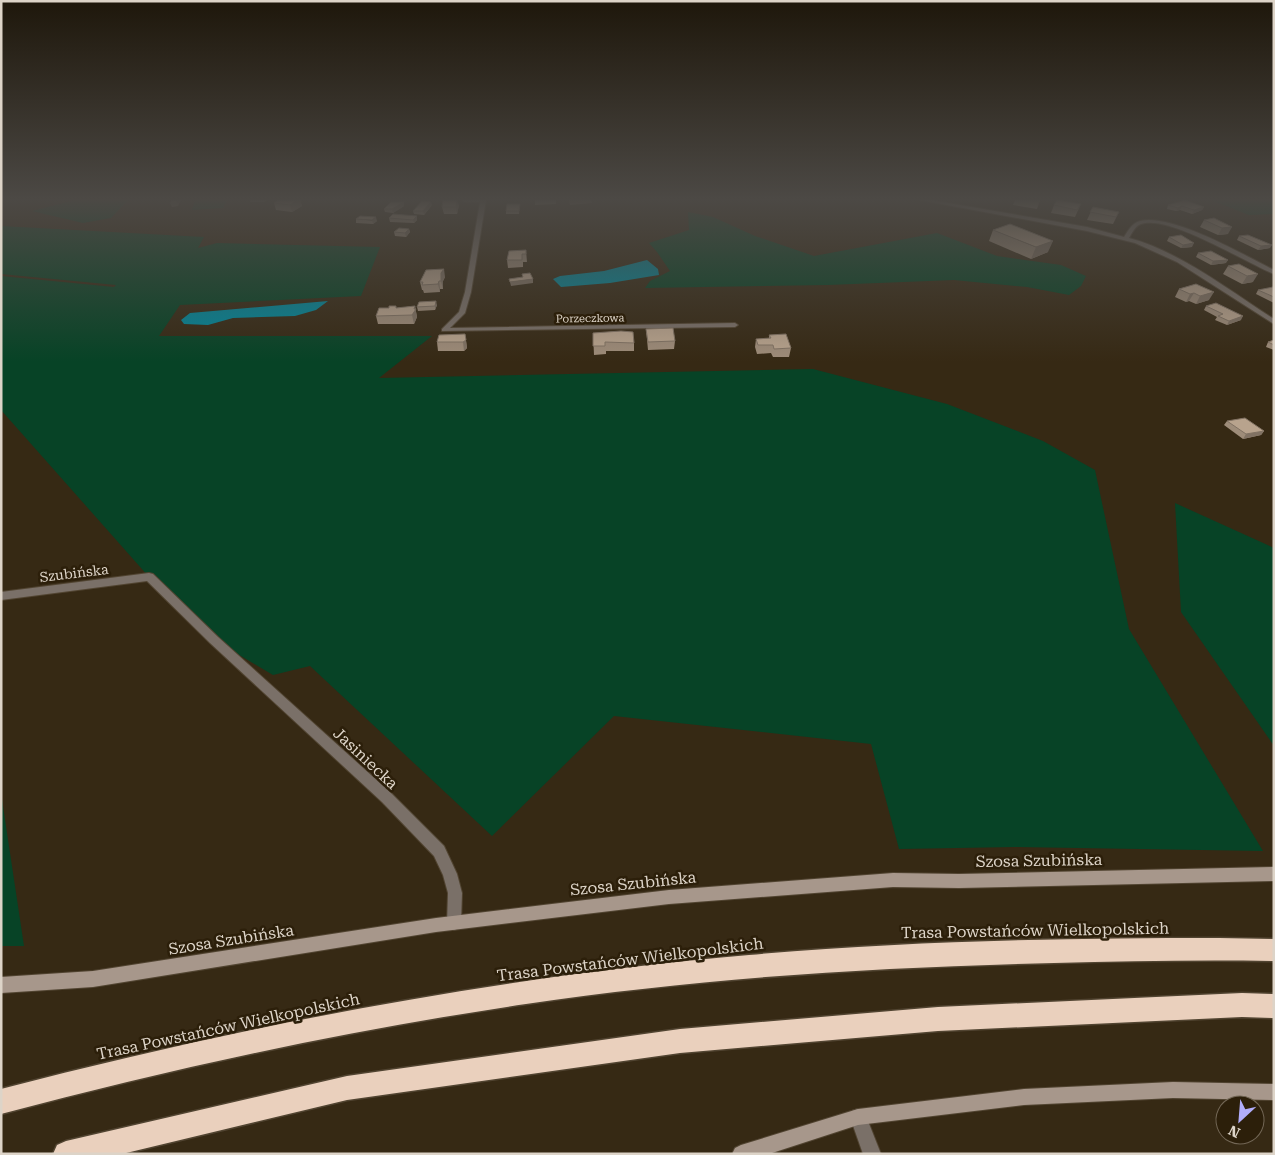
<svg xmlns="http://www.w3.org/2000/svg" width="1275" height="1155" font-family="'Roboto Serif',serif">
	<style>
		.green { fill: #074326 }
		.water { fill: #008699 }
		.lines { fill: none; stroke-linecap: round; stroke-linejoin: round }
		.street-casing { stroke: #514431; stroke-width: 2 }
		.secondary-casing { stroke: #514431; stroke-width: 2 }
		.highway-casing { stroke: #514431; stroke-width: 3 }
		.street { fill: #7a7068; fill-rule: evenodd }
		.secondary { fill: #a7978b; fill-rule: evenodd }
		.highway { fill: #ead0bd; fill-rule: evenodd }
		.wall { fill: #9e8c79 }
		.shaded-wall { fill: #817263 }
		.building { fill: #b8a38d; stroke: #817263 }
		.labels { text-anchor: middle; stroke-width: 5; stroke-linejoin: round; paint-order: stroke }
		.far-street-label { font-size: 11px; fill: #ddd4c8; stroke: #2c1f0a }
		.street-label { font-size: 14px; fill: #ddd4c8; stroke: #2c1f0a }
		.near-street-label { font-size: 16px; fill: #ddd4c8; stroke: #2c1f0a }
	</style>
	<rect width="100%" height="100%" fill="#362914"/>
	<g class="green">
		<path d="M75,200H128L111,218L83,223L32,211Z"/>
		<path d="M195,200H227L223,208L192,210Z"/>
		<path d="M1211,200H1274V214L1249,215Z"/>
		<path d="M688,212L713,217L755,236L814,256L937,233L997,256L1061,265L1086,276L1081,286L1069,295L1027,287L954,280L828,285L645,288L650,281L670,271L657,252L649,243L689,230Z"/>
		<path d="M1,226L204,237L198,248L217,243L380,247L361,296L180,305L159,336H432L379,378L813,369L947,404L1043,441L1095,470L1129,629L1263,851L1015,847L899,849L871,744L614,716L492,836L310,666L273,675L214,640L149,577L1,410V276L114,287L116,285L1,274Z"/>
		<path d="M1175,503L1274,548V746L1181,612Z"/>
		<path d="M1,793L24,946H1Z"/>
	</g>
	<g class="water">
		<path d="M647,260L658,269L659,275L610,283L561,287L553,279L560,276L604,271Z"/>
		<path d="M328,301L316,310L295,316L233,318L208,325L184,324L181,320L190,313Z"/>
	</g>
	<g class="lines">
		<defs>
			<g id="street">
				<path d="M462,200H486L471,292L465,313L450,328L735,323L738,325L735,327L442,331V329L459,312L465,292L480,202H464Z"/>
				<path d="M920,200H931L1087,227L1124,237C1128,231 1132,223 1140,221C1172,213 1244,255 1274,270V274C1246,263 1169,214 1141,224C1135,226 1132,233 1129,238C1179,251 1230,291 1274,319V324L1177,262L1135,243L1087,231Z"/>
				<path d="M149,573L153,574L218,637L392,794L444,846L457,874L462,893L461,923L459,928L454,930L449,928L447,923L448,893L443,875L434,856L382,802L210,643L147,581L1,600V592Z"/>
				<path d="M858,1109L864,1111L881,1154H863L850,1117L852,1111Z"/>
			</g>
			<g id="secondary">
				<path d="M1274,867V881L959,888L893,887L669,904L436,932L93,987L1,993V977L93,971L436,918L669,890L893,873L959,874Z"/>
				<path d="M1173,1082L1274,1084V1100L1173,1098L1024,1105L858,1125L769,1154H732L735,1148L741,1145L858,1109L1024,1089Z"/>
			</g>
			<g id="highway">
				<path d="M1219,938L1274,939V961C1200,960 1127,961 1054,963C877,967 701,978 526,1004C349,1030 174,1068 1,1114V1089C247,1025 496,977 749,955C905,941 1062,938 1219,938Z"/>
				<path d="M1242,993L1274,994V1018L1242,1017L938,1031L680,1053L347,1100L122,1154H53L57,1145L66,1141L347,1076L680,1029L938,1007Z"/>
			</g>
		</defs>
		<use href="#street" class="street-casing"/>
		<use href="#secondary" class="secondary-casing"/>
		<use href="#highway" class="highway-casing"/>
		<use href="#street" class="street"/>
		<use href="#secondary" class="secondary"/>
		<use href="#highway" class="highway"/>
	</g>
	<g class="wall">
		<path d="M250,200H267L264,202H250Z"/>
		<path d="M279,200H300L302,206L292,212L276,210L274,203Z"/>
		<path d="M535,200H556V204L535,205Z"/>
		<path d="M1015,200H1040L1037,209L1013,205Z"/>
		<path d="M404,202V206L393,213L385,212L384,209Z"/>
		<path d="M520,204L519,214H506V211Z"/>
		<path d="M1081,204L1075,217L1051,213L1054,205Z"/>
		<path d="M432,205L424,215L414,214L413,211Z"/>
		<path d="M459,205L457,214H444L442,207Z"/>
		<path d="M1168,205L1204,207L1202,210L1192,214L1180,210L1176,211L1167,209Z"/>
		<path d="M1093,207L1119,212L1113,224L1087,220Z"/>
		<path d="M417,216V220L414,223L390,222L389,218Z"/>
		<path d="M1214,218L1228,234L1218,235L1200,227L1204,220Z"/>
		<path d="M356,219L377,221L373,224L356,223Z"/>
		<path d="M409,229L410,232L406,237L395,236L394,232Z"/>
		<path d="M993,230L1048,252L1031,259L989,241Z"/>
		<path d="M1239,236L1270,248L1258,250L1237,240Z"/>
		<path d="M1169,237L1192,247L1181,248L1167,241Z"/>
		<path d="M526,250L527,262H523V267L508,268L507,260Z"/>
		<path d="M1198,253L1226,263L1211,265L1196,257Z"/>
		<path d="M1239,264L1253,282L1242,284L1223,274L1228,266Z"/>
		<path d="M445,277L443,281V289H440V292L424,293L423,290H422L420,282Z"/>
		<path d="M1196,284L1209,300L1196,304L1189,301L1186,302L1175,297L1179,289Z"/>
		<path d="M1274,287V303L1256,294L1258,290Z"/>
		<path d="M437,305L435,310L418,311L417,307Z"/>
		<path d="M415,306L417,317L414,324H378L376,316L397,308Z"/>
		<path d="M1206,306L1241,320L1227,325L1215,320L1217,317L1204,310Z"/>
		<path d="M646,329L675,341L674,349L648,350Z"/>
		<path d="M593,333L634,343V351H606V354L594,355Z"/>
		<path d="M465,334L467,348L464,351H438L437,342Z"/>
		<path d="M769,335L791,348L789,357H773L771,353L757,354L755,347L756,339H769Z"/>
		<path d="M1274,340V350L1266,347L1268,342Z"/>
		<path d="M1227,421L1264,431L1261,435L1243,439L1224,425Z"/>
	</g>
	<g class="shaded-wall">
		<path d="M178,200H181L178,206L172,207L170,203Z"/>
		<path d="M297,200H300L302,206L292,212L290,205Z"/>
		<path d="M457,200L459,205L457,214L456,207Z"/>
		<path d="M569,200H591L592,203L570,205Z"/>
		<path d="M404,202V206L393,213L392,209Z"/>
		<path d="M431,202L432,205L424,215L423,211Z"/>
		<path d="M1182,206L1180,210L1176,211L1178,208Z"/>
		<path d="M1204,207L1202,210L1192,214L1194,210Z"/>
		<path d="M417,216V220L414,223L413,220Z"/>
		<path d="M376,217L377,221L373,224L372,220Z"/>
		<path d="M1232,227L1228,234L1218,235L1222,228Z"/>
		<path d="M409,229L410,232L406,237L405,233Z"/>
		<path d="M1053,241L1048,252L1031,259L1036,247Z"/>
		<path d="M1194,243L1192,247L1181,248L1183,245Z"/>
		<path d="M1272,245L1270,248L1258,250L1261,246Z"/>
		<path d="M1228,260L1226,263L1211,265L1213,261Z"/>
		<path d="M444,269L445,277L443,281V289L441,281V273Z"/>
		<path d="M1258,274L1253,282L1242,284L1247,276Z"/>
		<path d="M533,279V283L511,286L510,282Z"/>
		<path d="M439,281L440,289V292L438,284Z"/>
		<path d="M1214,292L1209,300L1196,304L1200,296Z"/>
		<path d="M1194,293L1189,301L1186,302L1190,294Z"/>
		<path d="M436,301L437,305L435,310V306Z"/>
		<path d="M415,306L417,317L414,324L412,315Z"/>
		<path d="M1243,316L1241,320L1227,325L1229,321Z"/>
		<path d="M466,340L467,348L464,351L463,342Z"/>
		<path d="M1264,431L1261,435L1243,439L1246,434Z"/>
	</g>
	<g class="building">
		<path d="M172,200H178L176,203H170Z"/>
		<path d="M279,200H297L290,205L274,203Z"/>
		<path d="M443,200H457L456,207H442Z"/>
		<path d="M1025,200H1040L1039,202Z"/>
		<path d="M1057,200L1081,204L1077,210L1054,205Z"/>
		<path d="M1185,200L1204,207L1194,210L1182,206L1178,208L1168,205Z"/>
		<path d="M422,201L431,202L423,211H413Z"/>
		<path d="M391,202H404L392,209H384Z"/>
		<path d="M507,204H520L519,211H506Z"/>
		<path d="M1093,207L1119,212L1116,217L1090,212Z"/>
		<path d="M393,214L417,216L413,220L389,218Z"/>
		<path d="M360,216L376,217L372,220L356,219Z"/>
		<path d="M1214,218L1232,227L1222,228L1204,220Z"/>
		<path d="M1010,224L1053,241L1036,247L993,230Z"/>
		<path d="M399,228L409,229L405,233L394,232Z"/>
		<path d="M1181,235L1194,243L1183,245L1169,237Z"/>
		<path d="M1248,235L1272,245L1261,246L1239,236Z"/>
		<path d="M526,250V254H522V260H507L509,251Z"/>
		<path d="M1211,251L1228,260L1213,261L1198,253Z"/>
		<path d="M1239,264L1258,274L1247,276L1228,266Z"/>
		<path d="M444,269L441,273V281H439L438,284L422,285L423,282H420L426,270Z"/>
		<path d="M530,273L533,279L510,282L509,279L523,277L522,274Z"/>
		<path d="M1196,284L1214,292L1200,296L1194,293L1190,294L1179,289Z"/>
		<path d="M1273,287L1274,297L1258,290Z"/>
		<path d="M436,301L435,306L417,307L419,302Z"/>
		<path d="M1216,303L1243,316L1229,321L1218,316L1223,314L1206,306Z"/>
		<path d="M389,306H396V308L415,306L414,309H416L412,315L376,316L379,308H389Z"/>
		<path d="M673,328L675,341L648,342L646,329Z"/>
		<path d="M621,331L633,332L634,343L605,342V346H593V333Z"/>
		<path d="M465,334L466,340L463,342H437L439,335Z"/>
		<path d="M786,334L791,348L774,349L773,345H758L756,339L771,338L769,335Z"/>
		<path d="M1274,340V345L1268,342Z"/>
		<path d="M1245,418L1264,431L1246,434L1227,421Z"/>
	</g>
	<linearGradient id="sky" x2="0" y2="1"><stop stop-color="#1e170b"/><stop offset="0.55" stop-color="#4c4945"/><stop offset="1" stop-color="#4c4945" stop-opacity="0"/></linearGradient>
	<rect width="1275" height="362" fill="url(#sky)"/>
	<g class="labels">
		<g class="far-street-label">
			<text transform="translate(590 318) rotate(-1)" y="4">Porzeczkowa</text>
		</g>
		<g class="street-label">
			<text transform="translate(74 573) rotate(-7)" y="5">Szubińska</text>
		</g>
		<g class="near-street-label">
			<text transform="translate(366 758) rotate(43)" y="6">Jasiniecka</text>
			<text transform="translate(1039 860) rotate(-1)" y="6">Szosa Szubińska</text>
			<text transform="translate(633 883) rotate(-6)" y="6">Szosa Szubińska</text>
			<text transform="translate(1035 930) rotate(-1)" y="6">Trasa Powstańców Wielkopolskich</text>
			<text transform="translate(231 939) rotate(-9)" y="6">Szosa Szubińska</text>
			<text transform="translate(630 959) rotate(-7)" y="6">Trasa Powstańców Wielkopolskich</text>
			<text transform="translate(228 1026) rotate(-12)" y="6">Trasa Powstańców Wielkopolskich</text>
		</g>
	</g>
	<rect width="1275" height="1155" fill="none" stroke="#ddd4c8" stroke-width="5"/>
	<g transform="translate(1240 1120) rotate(206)"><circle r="24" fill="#2c1f0a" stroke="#736756"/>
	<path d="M0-4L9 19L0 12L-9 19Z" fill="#b1adfa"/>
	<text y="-8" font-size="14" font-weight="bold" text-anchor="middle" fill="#ddd4c8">N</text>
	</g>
</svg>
